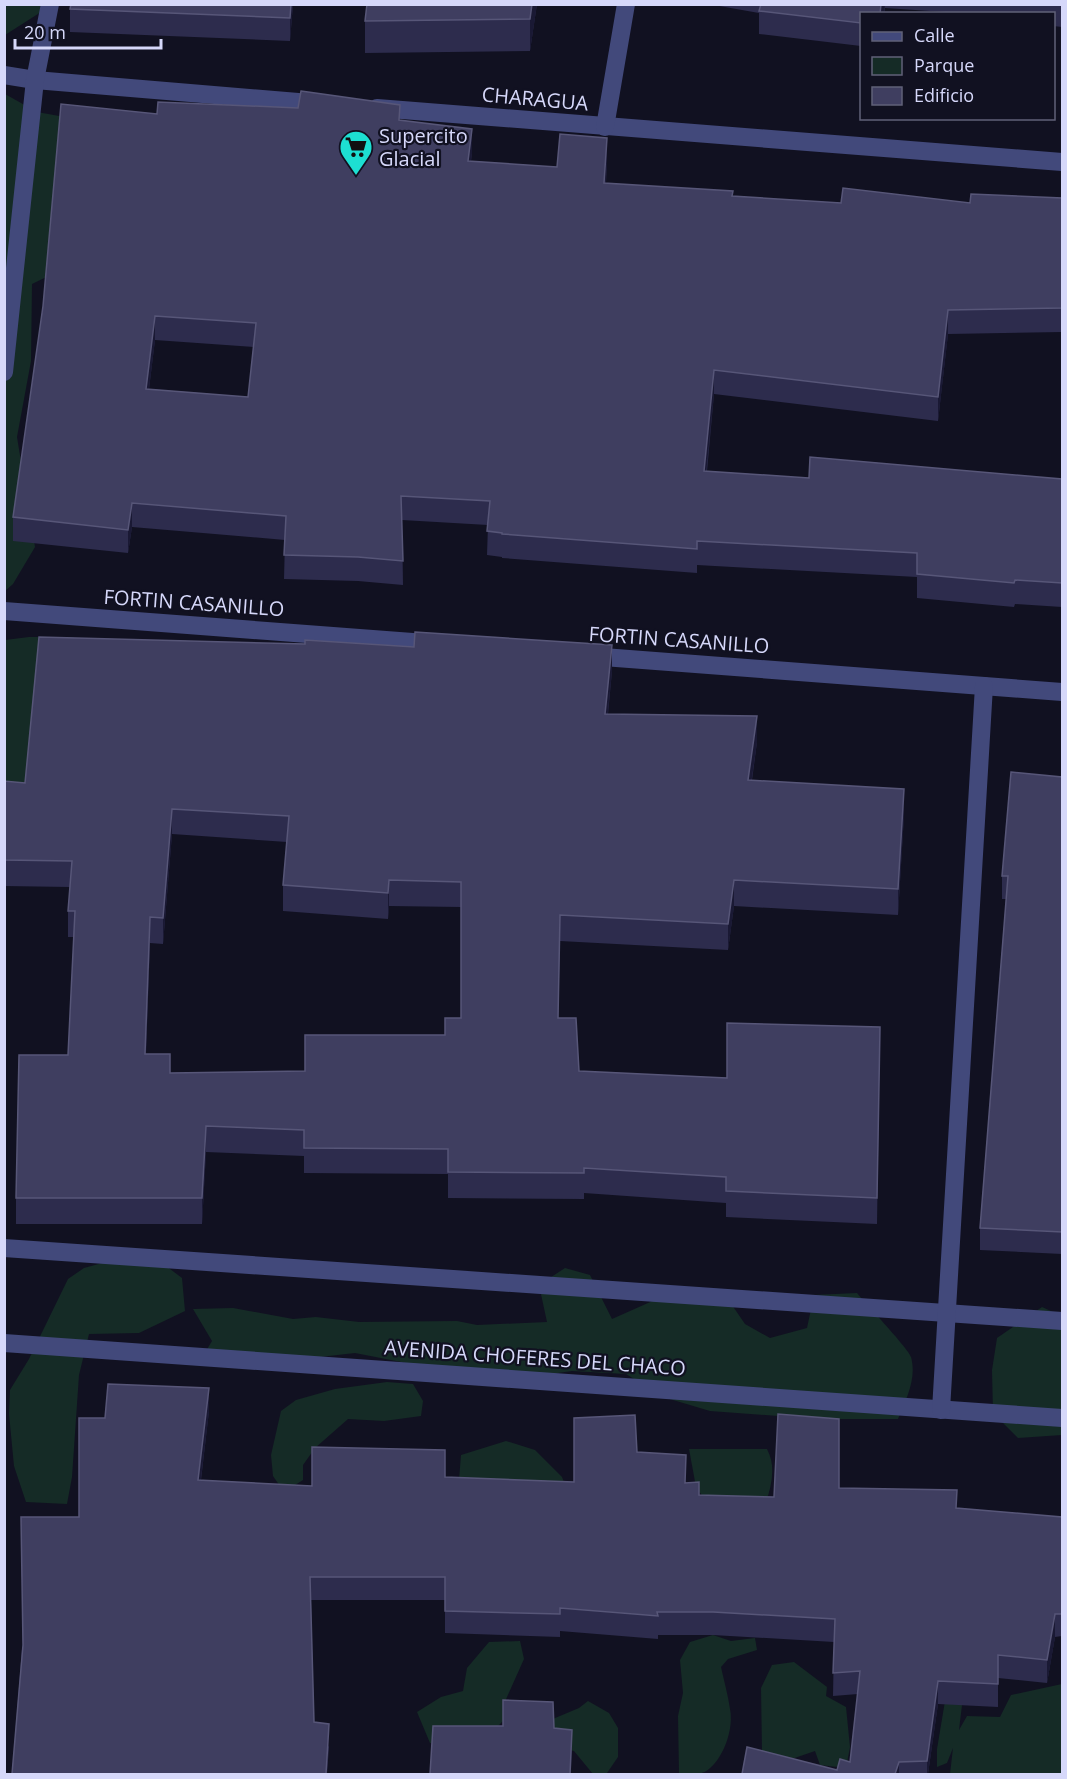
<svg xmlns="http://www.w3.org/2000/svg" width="1067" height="1779" font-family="'Open Sans',sans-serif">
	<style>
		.green { fill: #152b26 }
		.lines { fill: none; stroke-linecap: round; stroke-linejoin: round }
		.minor { stroke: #42497b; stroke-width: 18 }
		.wall { fill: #2d2c4d; fill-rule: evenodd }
		.shaded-wall { fill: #1a1934 }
		.building { fill: #3f3e60; stroke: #575678; stroke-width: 1.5; fill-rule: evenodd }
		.labels { text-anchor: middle; stroke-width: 4.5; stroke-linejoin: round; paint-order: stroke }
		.street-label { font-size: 20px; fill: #d6d8fa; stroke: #111121 }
		.poi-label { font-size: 20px; fill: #d6d8fa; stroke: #111121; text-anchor: start }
	</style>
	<rect width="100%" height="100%" fill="#111121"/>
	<g class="green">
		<path d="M5,5H60L41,12L5,35Z"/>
		<path d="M5,94L37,112L76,119L69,266L32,284L31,361L17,437L35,547L13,584L5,591Z"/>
		<path d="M29,637H70L107,645L5,818V640Z"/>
		<path d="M146,1251L182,1278L185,1311L139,1333L89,1334L79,1375L72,1477L67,1504L26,1502L14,1466L9,1414L10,1390L29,1359L68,1279L84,1268Z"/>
		<path d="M565,1268L590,1275L612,1319L684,1287L721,1289L745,1324L770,1338L807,1328L814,1295L857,1293C865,1303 909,1349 911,1357C917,1379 906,1399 898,1419H818L710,1411L663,1397L626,1374L572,1371L516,1379L437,1369L355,1353L276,1362L206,1351L212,1341L193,1309L233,1308L293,1319L316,1317L359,1322L457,1321L477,1325L547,1322L539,1285Z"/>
		<path d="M1042,1307L1062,1316V1435L1018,1438L993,1413L992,1370L997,1338Z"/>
		<path d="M387,1382L413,1384L423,1401L421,1416L384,1421L348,1419L315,1448L303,1465V1480L284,1492L273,1476L271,1455L281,1411L296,1400L335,1389Z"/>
		<path d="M506,1441L535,1450L562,1477L567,1490L544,1495L514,1479L459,1480L461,1455Z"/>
		<path d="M689,1449H767C776,1466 772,1484 766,1502L706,1501L696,1487Z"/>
		<path d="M713,1635L731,1641L755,1638L757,1650L728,1659L721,1667C724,1681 728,1695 730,1709C734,1728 724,1757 709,1769C701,1776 691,1774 682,1774L679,1773L678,1716L683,1693L680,1660L690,1642Z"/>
		<path d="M520,1641L524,1659L503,1706L513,1709C508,1714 502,1723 497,1727C478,1739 451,1742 430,1743L417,1712L441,1697L463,1691L467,1668L489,1642Z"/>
		<path d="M794,1662L827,1687L826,1696L846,1707L850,1747L846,1768L820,1765L815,1751L780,1763L762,1752L761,1688L772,1665Z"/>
		<path d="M950,1671L962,1705L959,1730L967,1716L1000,1717L1011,1695L1062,1684V1774H950L953,1748L947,1763L937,1767V1749Z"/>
		<path d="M588,1701L609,1713L618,1728V1757L607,1773L593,1774L574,1751L560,1748L553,1725L548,1721L579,1708Z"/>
	</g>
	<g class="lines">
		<g class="minor">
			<path d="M4,75L35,80L322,104"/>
			<path d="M377,108L1062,162"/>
			<path d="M605,127L626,4"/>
			<path d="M4,372L35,80L50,4"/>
			<path d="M4,611L439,644"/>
			<path d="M590,656L1062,692"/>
			<path d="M4,1248L1062,1321"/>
			<path d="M4,1343L1062,1418"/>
			<path d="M941,1410L984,686"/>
		</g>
	</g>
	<g class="wall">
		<path d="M71,4H293L290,41L70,32V9Z"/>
		<path d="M367,4H537L530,51L365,53V21Z"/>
		<path d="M708,4H1062V27L1053,26V14H975L885,8L884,14H861V46L759,34V13Z"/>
		<path d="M157,114L400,121L472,153L471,161L557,167L607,162L606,183L733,196L841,203H970L1062,198V346V332L948,334L938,421L714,394L707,471L809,478L1062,479V607L1015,604L1014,607L917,598V577L697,565V573L502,558V557L487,555L488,525L402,520L403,585L358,581L284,579L285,540L132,527L128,553L13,541V517ZM155,340L254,347L248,397L149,389Z"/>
		<path d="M612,671L608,714L757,742L752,780L904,815L898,915L734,906L728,950L560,941L558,1018L579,1071L727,1078L880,1027L877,1224L726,1217V1203L584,1193V1199L448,1198V1174L304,1173V1156L206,1152L202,1224H16V1198L68,1055L74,937H68V911L70,887L4,886V781L25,783ZM172,834L287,842L283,885V911L388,919L389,906L461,907V1018L445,1035L305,1071L170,1073L146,1054L150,943L163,944Z"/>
		<path d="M1062,777V1254L980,1250V1228L1006,899H1002V876Z"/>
		<path d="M209,1411L201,1480L312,1486L445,1477L574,1482L637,1452L686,1483L699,1495L774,1497L839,1488L957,1508L1062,1517V1636L1055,1637L1047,1683L998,1678V1707L938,1704L928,1774H742L837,1770L850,1762L858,1694L833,1696L834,1642L713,1635H658V1639L560,1631V1637L445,1633V1600H311L314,1722L329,1747L327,1774H12L22,1649L79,1517L105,1418Z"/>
	</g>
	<g class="shaded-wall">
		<path d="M291,4H293L290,41V18Z"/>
		<path d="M532,4H537L530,51V19Z"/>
		<path d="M881,4H885L884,14H880Z"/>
		<path d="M472,129V153L468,185V161Z"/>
		<path d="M607,138V162L604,207V183Z"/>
		<path d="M948,310V334L938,421V397Z"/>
		<path d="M155,316V340L146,413V389Z"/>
		<path d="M714,370V394L704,494V471Z"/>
		<path d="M132,503V527L128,553V530Z"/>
		<path d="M612,645V671L605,740V714Z"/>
		<path d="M757,716V742L748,805V780Z"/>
		<path d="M904,789V815L898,915V889Z"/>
		<path d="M172,809V834L163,944V918Z"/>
		<path d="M389,880V906L388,919V893Z"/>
		<path d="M734,880V906L728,950V924Z"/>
		<path d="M150,917V943L145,1080V1054Z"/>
		<path d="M206,1126V1152L202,1224V1198Z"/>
		<path d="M209,1388V1411L198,1503V1480Z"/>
		<path d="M1055,1614V1637L1047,1683V1660Z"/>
		<path d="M938,1681V1704L928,1774H927V1761Z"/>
		<path d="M329,1724L327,1774H326Z"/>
		<path d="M572,1730V1752L571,1774H570Z"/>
		<path d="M899,1762V1774H895Z"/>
	</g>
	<g class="building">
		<path d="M71,4H291L290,18L70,9Z"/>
		<path d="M367,4H532L530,19L365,21Z"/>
		<path d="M761,4H881L880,14H861V23L759,11Z"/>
		<path d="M301,91L400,105L399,120L472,129L468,161L557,167L560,134L607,138L604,183L733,191L732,196L841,203L843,188L970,203L971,194L1062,198V308L948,310L938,397L714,370L704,471L809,478L810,457L1062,479V583L1015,580L1014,583L917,574V553L697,541V549L502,534V533L487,531L490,501L401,496L403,561L358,557L284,555L286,516L132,503L128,530L13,517L43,306L61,104L157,114L158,102L298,108ZM155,316L256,323L248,397L146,389Z"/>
		<path d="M415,632L612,645L605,714L757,716L748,780L904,789L898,889L734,880L728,924L560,915L558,1018H576L579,1071L727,1078V1023L880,1027L877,1198L726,1191V1177L584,1168V1173L448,1172V1149L304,1148V1130L206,1126L202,1198H16L19,1055H68L75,911H68L72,861L4,860V781L25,783L39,637L305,644V640L414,647ZM172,809L289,816L283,885L388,893L389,880L461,882V1018H445V1035H305V1071L170,1073V1054H145L150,917L163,918Z"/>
		<path d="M1011,772L1062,777V1232L980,1228L1008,876H1002Z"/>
		<path d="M108,1384L209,1388L198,1480L312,1486V1447L445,1450V1477L574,1482V1418L635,1415L637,1452L686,1455L685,1483L699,1482V1495L774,1497L778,1414L839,1419V1488L957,1490L956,1508L1062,1517V1614H1055L1047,1660L998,1655V1684L938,1681L927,1761L899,1762L895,1774H742L747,1747L837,1770L840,1759L850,1762L860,1671L833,1673L835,1619L713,1612H657L658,1616L560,1608V1614L445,1611V1577H310L314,1722L329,1724L326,1774H12L23,1645L21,1517H79V1418H105Z"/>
		<path d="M503,1700L553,1702L554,1728L572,1730L570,1774H430L433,1726H503Z"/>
	</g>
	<defs>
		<symbol id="supermarket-pin" viewBox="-11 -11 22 30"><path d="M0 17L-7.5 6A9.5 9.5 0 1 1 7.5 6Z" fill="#1ddfd2" stroke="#111121"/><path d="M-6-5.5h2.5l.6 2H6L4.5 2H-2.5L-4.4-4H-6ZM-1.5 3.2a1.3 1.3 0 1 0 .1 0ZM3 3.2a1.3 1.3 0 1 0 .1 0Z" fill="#111"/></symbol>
	</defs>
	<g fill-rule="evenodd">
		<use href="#supermarket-pin" x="337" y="128" width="38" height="52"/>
	</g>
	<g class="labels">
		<g class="street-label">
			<text transform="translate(535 99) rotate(5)" y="7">CHARAGUA</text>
			<text transform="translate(194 603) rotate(4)" y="7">FORTIN CASANILLO</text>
			<text transform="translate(679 640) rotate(4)" y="7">FORTIN CASANILLO</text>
			<text transform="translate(535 1358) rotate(4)" y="7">AVENIDA CHOFERES DEL CHACO</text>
		</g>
		<g class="poi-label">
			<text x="379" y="143">Supercito<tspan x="379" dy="23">Glacial</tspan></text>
		</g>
	</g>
	<rect width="1067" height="1779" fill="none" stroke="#d6d8fa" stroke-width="12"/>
	<rect x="860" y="12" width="195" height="108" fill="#111121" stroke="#606178" stroke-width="1.5"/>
	<rect x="872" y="32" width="30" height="9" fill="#42497b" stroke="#606178" stroke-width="1.5"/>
	<text x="914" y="42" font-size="18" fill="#d6d8fa">Calle</text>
	<rect x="872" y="57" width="30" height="18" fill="#152b26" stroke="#606178" stroke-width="1.5"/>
	<text x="914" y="72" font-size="18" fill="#d6d8fa">Parque</text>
	<rect x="872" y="87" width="30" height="18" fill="#3f3e60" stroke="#606178" stroke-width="1.5"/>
	<text x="914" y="102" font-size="18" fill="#d6d8fa">Edificio</text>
	<path d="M15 39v9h146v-9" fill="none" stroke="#d6d8fa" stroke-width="3"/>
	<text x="24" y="39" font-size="18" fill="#d6d8fa" stroke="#111121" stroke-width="4.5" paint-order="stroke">20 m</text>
</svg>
